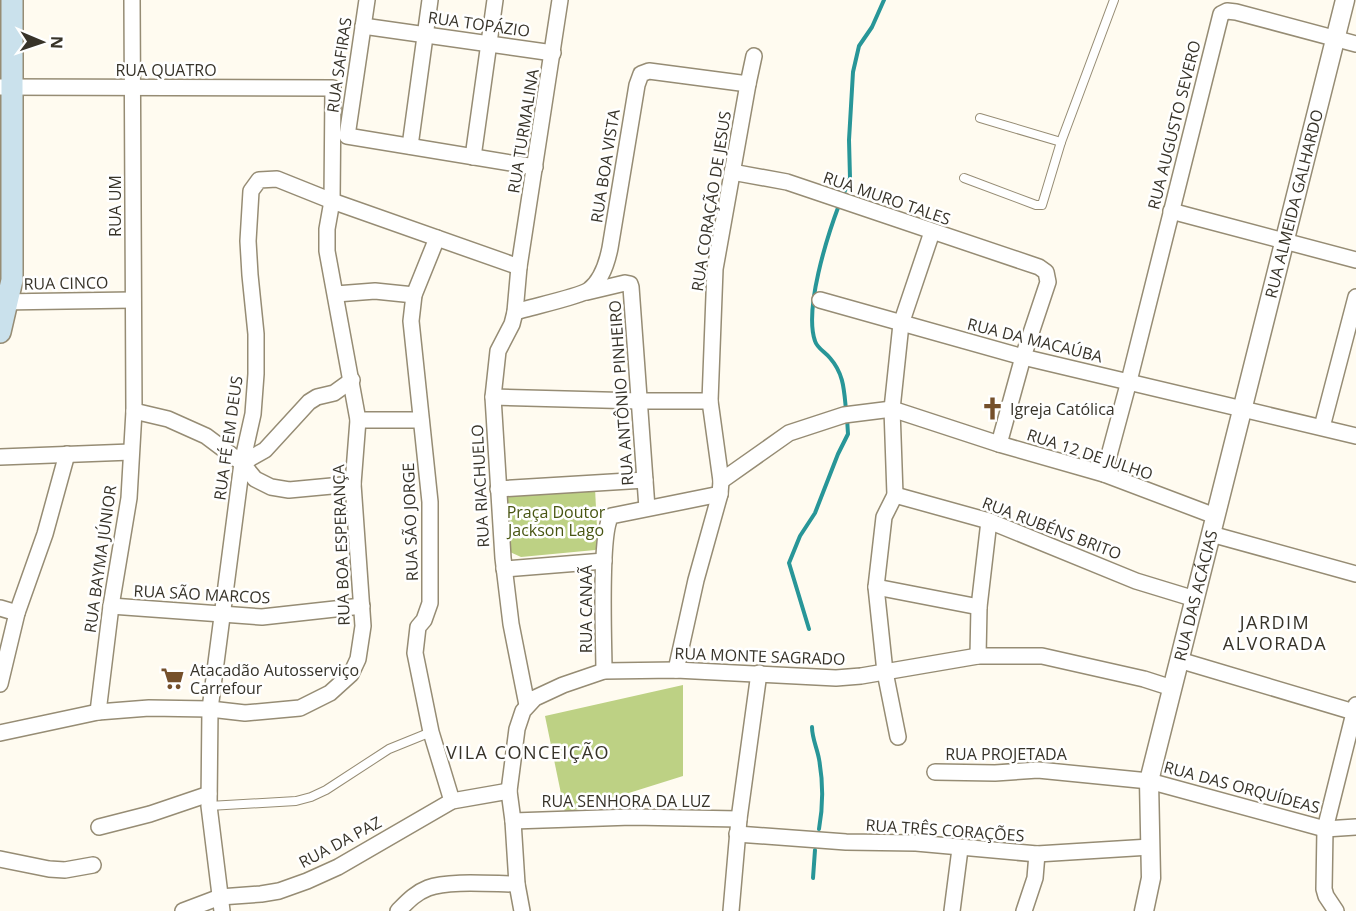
<svg xmlns="http://www.w3.org/2000/svg" width="1356" height="911" font-family="'Open Sans',sans-serif">
	<style>
		.green { fill: #bdd184 }
		.lines { fill: none; stroke-linecap: round; stroke-linejoin: round }
		.stream { stroke: #289698; stroke-width: 4 }
		.service-casing { stroke: #968c74; stroke-width: 10 }
		.minor-casing { stroke: #968c74; stroke-width: 18 }
		.tertiary-casing { stroke: #968c74; stroke-width: 21 }
		.secondary-casing { stroke: #968c74; stroke-width: 24 }
		.service { stroke: #fff; stroke-width: 8 }
		.minor { stroke: #fff; stroke-width: 15 }
		.tertiary { stroke: #fff; stroke-width: 18 }
		.secondary { stroke: #cae1ec; stroke-width: 21 }
		.labels { text-anchor: middle; stroke-width: 5; stroke-linejoin: round; paint-order: stroke }
		.street-label { font-size: 16px; fill: #373329; stroke: #fff }
		.poi-label { font-size: 16px; fill: #373329; stroke: #fff; text-anchor: start }
		.park-label { font-size: 16px; fill: #495613; stroke: #fff }
		.neighbourhood-label { font-size: 18px; letter-spacing: 1.5px; fill: #373329; stroke: #fff }
	</style>
	<rect width="100%" height="100%" fill="#fffbf0"/>
	<g class="green">
		<path d="M595,488L598,548L595,550L521,557L510,552L506,498L512,492Z"/>
		<path d="M683,685V776L565,813L545,716Z"/>
	</g>
	<g class="lines">
		<g class="stream">
			<path d="M842,198L850,178L849,140L853,72L859,46L872,27L884,0"/>
			<path d="M839,205C827,237 804,309 815,341C817,348 825,352 830,358C844,374 844,390 846,410"/>
			<path d="M809,629L789,563L800,536L815,513L838,454L848,434L847,418"/>
			<path d="M812,727C812,738 817,748 819,759C823,781 823,807 819,829"/>
			<path d="M813,878L815,850"/>
		</g>
		<defs>
			<g id="service">
				<path d="M980,118L1061,142"/>
				<path d="M964,178L1036,205H1042L1061,142L1114,0"/>
				<path d="M209,806L296,801L311,797L326,790L389,749L431,732"/>
			</g>
			<g id="minor">
				<path d="M367,0L347,136L535,167"/>
				<path d="M363,26L553,53"/>
				<path d="M0,87L333,88L332,201L327,229V251L358,420L353,484L363,626L358,659L351,674L330,693L300,708L245,713L210,709L149,708L98,712L0,733"/>
				<path d="M410,146L430,0"/>
				<path d="M473,157L495,0"/>
				<path d="M732,172L787,182L1039,267L1046,272L1048,282L1023,357L999,444"/>
				<path d="M1171,211L1356,260"/>
				<path d="M437,238L414,295L411,321L430,502V603L424,620L418,627L415,653L431,732L452,801"/>
				<path d="M587,292L625,283L630,284L631,287L647,508"/>
				<path d="M336,294L375,291L414,295"/>
				<path d="M820,300L1023,357L1356,436"/>
				<path d="M0,302L133,300"/>
				<path d="M515,312C530,307 579,297 589,290C602,280 607,263 610,248L637,85L641,74L649,71L748,84"/>
				<path d="M493,397L640,401H710"/>
				<path d="M134,411L168,419L206,436L242,463L255,479L271,487L289,490L353,484"/>
				<path d="M358,420H421"/>
				<path d="M1322,427L1356,297"/>
				<path d="M0,457L131,452"/>
				<path d="M242,463L265,450L309,402L317,397L334,393L352,380"/>
				<path d="M1104,474L1129,381L1221,14L1227,11L1236,12L1356,44"/>
				<path d="M721,481L789,433L844,415L892,409L999,444L1104,474L1215,516"/>
				<path d="M498,489L645,480"/>
				<path d="M895,495L989,521L1136,581L1195,599"/>
				<path d="M1211,534L1356,574"/>
				<path d="M504,569L604,561"/>
				<path d="M876,587L979,607"/>
				<path d="M111,606L262,617L362,606"/>
				<path d="M0,608L17,613"/>
				<path d="M978,656L979,607L989,521"/>
				<path d="M1179,660L1354,712"/>
				<path d="M676,670L696,580L720,494L721,481L710,401L715,269L748,84L754,56"/>
				<path d="M604,671C604,643 599,535 611,516L720,494"/>
				<path d="M0,684L17,613L45,534L67,454"/>
				<path d="M527,705L511,624L503,558L493,397L498,351L512,324L515,312L519,267L560,0"/>
				<path d="M98,712L111,606L129,498L134,411L132,0"/>
				<path d="M898,737L885,672L876,587L884,517L895,495L892,409L901,324L932,232"/>
				<path d="M935,772L995,773L1038,770L1149,781L1325,829L1356,827"/>
				<path d="M513,821L632,817L739,819"/>
				<path d="M99,827L150,814L209,794"/>
				<path d="M737,834L846,842L916,843L1037,854L1150,847"/>
				<path d="M0,859L49,869L65,870L93,865"/>
				<path d="M183,911L220,897L261,894L279,891L307,881L338,867L452,801L509,791"/>
				<path d="M222,911L209,806L210,709L242,463L253,414L256,374V334L250,275L248,241L251,191L259,180L277,179L332,201L519,267"/>
				<path d="M398,911C407,902 415,893 428,888C448,880 494,884 517,884"/>
				<path d="M522,911L517,884L513,821L509,791L517,729L523,711L535,698L563,685L604,671L676,670L836,678L861,676L978,656H1042L1144,679L1172,688"/>
				<path d="M731,911L739,819L759,673"/>
				<path d="M952,911L960,849"/>
				<path d="M1024,911L1035,878L1037,854"/>
				<path d="M1336,911L1326,896L1324,889L1325,829L1356,705"/>
			</g>
			<g id="tertiary">
				<path id="s1" d="M1144,911L1151,878L1149,781L1345,0"/>
			</g>
			<path id="secondary" d="M0,332L12,280V0"/>
		</defs>
		<use href="#service" class="service-casing"/>
		<use href="#minor" class="minor-casing"/>
		<use href="#tertiary" class="tertiary-casing"/>
		<use href="#secondary" class="secondary-casing"/>
		<use href="#service" class="service"/>
		<use href="#minor" class="minor"/>
		<use href="#tertiary" class="tertiary"/>
		<use href="#secondary" class="secondary"/>
	</g>
	<defs>
		<symbol id="church-bare" viewBox="-9 -9 18 18"><path d="M-1.2-6h2.4v3.5h3.3v2.4h-3.3V6h-2.4V-.1h-3.3v-2.4h3.3Z" fill="#75502b" stroke="#fff" stroke-width="2.5" paint-order="stroke"/></symbol>
		<symbol id="supermarket-bare" viewBox="-9 -9 18 18"><path d="M-6-5.5h2.5l.6 2H6L4.5 2H-2.5L-4.4-4H-6ZM-1.5 3.2a1.3 1.3 0 1 0 .1 0ZM3 3.2a1.3 1.3 0 1 0 .1 0Z" fill="#75502b" stroke="#fff" stroke-width="2.5" paint-order="stroke"/></symbol>
	</defs>
	<g fill-rule="evenodd">
		<use href="#church-bare" x="976" y="392" width="33" height="33"/>
		<use href="#supermarket-bare" x="156" y="662" width="33" height="33"/>
	</g>
	<g class="labels">
		<g class="street-label">
			<text transform="translate(479 24) rotate(8)" y="6">RUA TOPÁZIO</text>
			<text transform="translate(339 65) rotate(-82)" y="6">RUA SAFIRAS</text>
			<text x="166" y="76">RUA QUATRO</text>
			<text transform="translate(1174 125) rotate(-76)" y="6">RUA AUGUSTO SEVERO</text>
			<text transform="translate(523 131) rotate(-81)" y="6">RUA TURMALINA</text>
			<text transform="translate(605 166) rotate(-81)" y="6">RUA BOA VISTA</text>
			<text transform="translate(887 198) rotate(19)" y="6">RUA MURO TALES</text>
			<text transform="translate(711 201) rotate(-81)" y="6">RUA CORAÇÃO DE JESUS</text>
			<text dy="6" stroke="none"><textPath href="#s1" startOffset="726">RUA ALMEIDA GALHARDO</textPath></text>
			<text transform="translate(115 206) rotate(-90)" y="6">RUA UM</text>
			<text transform="translate(66 283) rotate(-1)" y="6">RUA CINCO</text>
			<text transform="translate(1035 340) rotate(14)" y="6">RUA DA MACAÚBA</text>
			<text transform="translate(621 393) rotate(-94)" y="6">RUA ANTÔNIO PINHEIRO</text>
			<text transform="translate(228 438) rotate(-82)" y="6">RUA FÉ EM DEUS</text>
			<text transform="translate(1090 454) rotate(18)" y="6">RUA 12 DE JULHO</text>
			<text transform="translate(480 486) rotate(-93)" y="6">RUA RIACHUELO</text>
			<text transform="translate(410 522) rotate(-92)" y="6">RUA SÃO JORGE</text>
			<text transform="translate(1052 528) rotate(21)" y="6">RUA RUBÉNS BRITO</text>
			<text transform="translate(341 545) rotate(-92)" y="6">RUA BOA ESPERANÇA</text>
			<text transform="translate(100 559) rotate(-82)" y="6">RUA BAYMA JÚNIOR</text>
			<text transform="translate(202 594) rotate(3)" y="6">RUA SÃO MARCOS</text>
			<text dy="6" stroke="none"><textPath href="#s1" startOffset="322">RUA DAS ACÁCIAS</textPath></text>
			<text transform="translate(586 609) rotate(-90)" y="6">RUA CANAÃ</text>
			<text transform="translate(760 656) rotate(2)" y="6">RUA MONTE SAGRADO</text>
			<text x="1006" y="760">RUA PROJETADA</text>
			<text transform="translate(1242 787) rotate(15)" y="6">RUA DAS ORQUÍDEAS</text>
			<text x="626" y="807">RUA SENHORA DA LUZ</text>
			<text transform="translate(945 830) rotate(4)" y="6">RUA TRÊS CORAÇÕES</text>
			<text transform="translate(340 842) rotate(-28)" y="6">RUA DA PAZ</text>
		</g>
		<g class="poi-label">
			<text x="1010" y="415">Igreja Católica</text>
			<text x="190" y="676">Atacadão Autosserviço<tspan x="190" dy="18">Carrefour</tspan></text>
		</g>
		<g class="park-label">
			<text x="556" y="518">Praça Doutor<tspan x="556" dy="18">Jackson Lago</tspan></text>
		</g>
		<g class="neighbourhood-label">
			<text x="1275" y="629">JARDIM<tspan x="1275" dy="21">ALVORADA</tspan></text>
			<text x="528" y="759">VILA CONCEIÇÃO</text>
		</g>
	</g>
	<g transform="translate(42 42) rotate(92)" stroke="#ffffff" stroke-width="4.5" paint-order="stroke">
	<path d="M0-4.5L10 22L0 15L-10 22Z" fill="#373329"/>
	<text y="-9" font-size="16" font-weight="bold" text-anchor="middle" fill="#373329">N</text>
	</g>
</svg>
